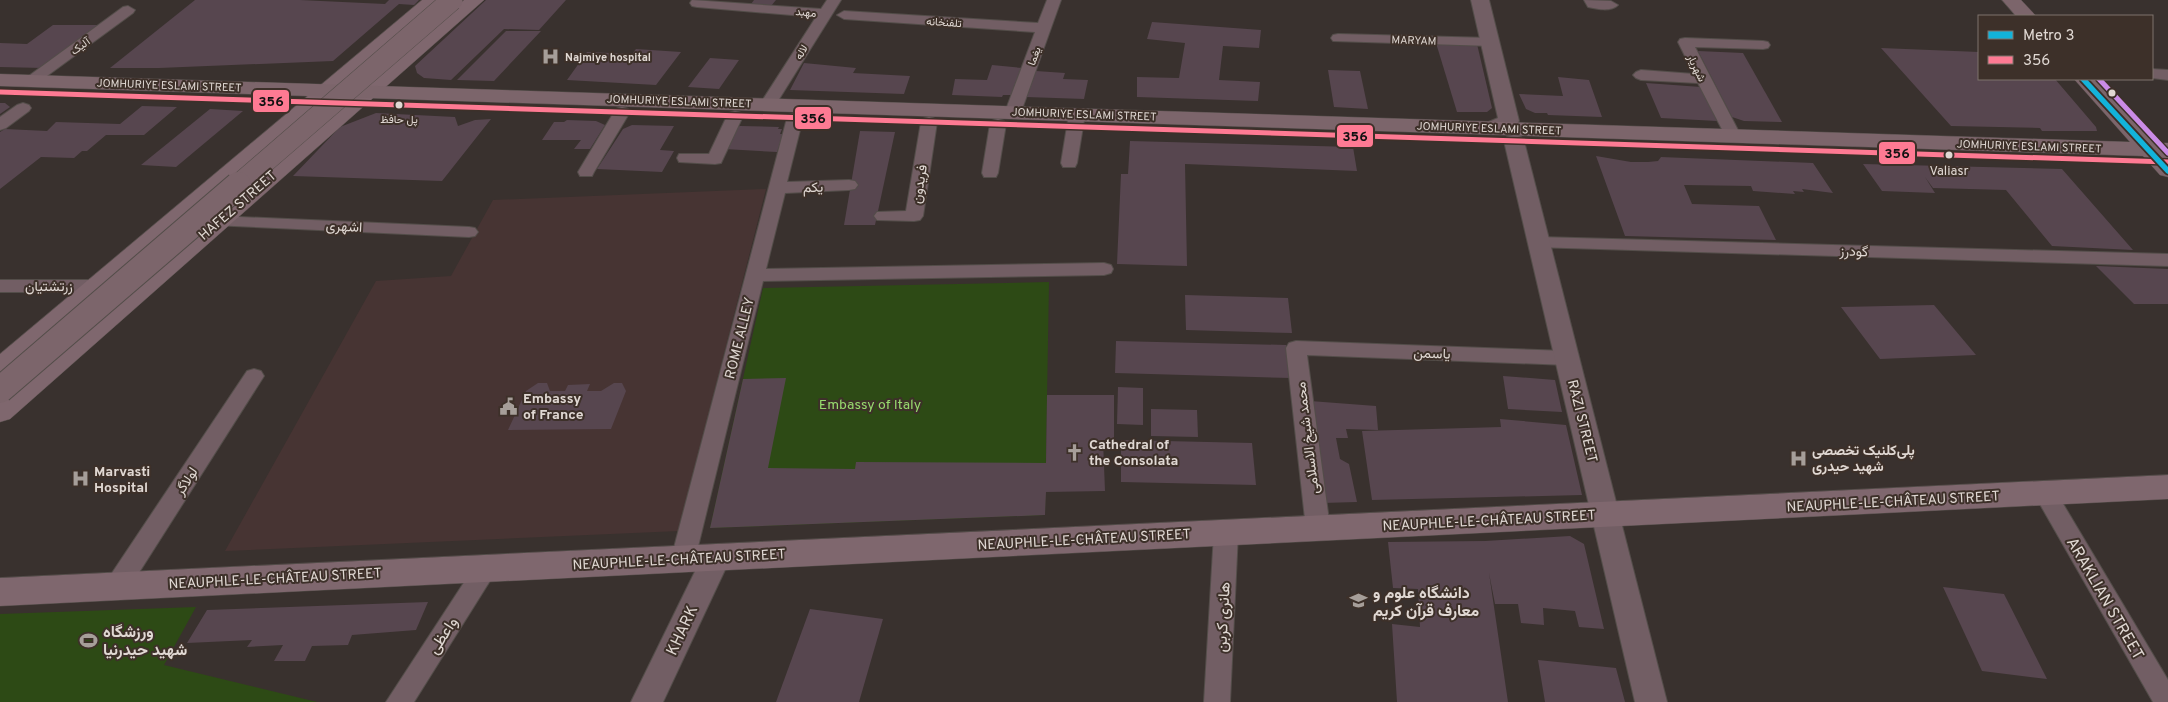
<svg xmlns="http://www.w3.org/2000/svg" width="2168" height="702" font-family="Overpass,Vazirmatn,sans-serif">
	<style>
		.commercial { fill: #473433 }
		.green { fill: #2d4a15 }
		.building { fill: #57464f }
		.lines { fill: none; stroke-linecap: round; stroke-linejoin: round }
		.minor-casing { stroke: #534d49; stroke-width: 2 }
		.tertiary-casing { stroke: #534d49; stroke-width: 2 }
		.secondary-casing { stroke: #534d49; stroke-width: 1 }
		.primary-casing { stroke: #534d49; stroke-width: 1 }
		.minor { fill: #725e64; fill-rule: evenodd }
		.tertiary { fill: #725e64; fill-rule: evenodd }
		.secondary { fill: #7f676e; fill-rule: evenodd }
		.primary { fill: #7c656b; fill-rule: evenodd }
		.primary-bridge-far1-casing { stroke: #534d49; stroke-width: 22; stroke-linecap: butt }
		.primary-bridge-casing { stroke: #534d49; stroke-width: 28; stroke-linecap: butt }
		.primary-bridge-far1 { stroke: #7c656b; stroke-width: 21 }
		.primary-bridge { stroke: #7c656b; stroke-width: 26 }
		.bus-1-casing { stroke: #3d3029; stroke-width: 8 }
		.bus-2-casing { stroke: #3d3029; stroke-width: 8 }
		.bus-1 { stroke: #fe7a93; stroke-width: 5 }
		.bus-2 { stroke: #ca8be6; stroke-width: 5 }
		.metro-1-casing { stroke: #3d3029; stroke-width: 9 }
		.metro-1 { stroke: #13b3da; stroke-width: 5.5 }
		.bus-dot { fill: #e0d8d3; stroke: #3d3029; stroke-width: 2 }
		.labels { text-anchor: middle; stroke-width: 4; stroke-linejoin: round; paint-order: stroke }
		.far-street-label { font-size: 11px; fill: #e0d8d3; stroke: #3d3029 }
		.far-poi-label { font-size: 11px; font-weight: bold; fill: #e0d8d3; stroke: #3d3029; text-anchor: start }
		.far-bus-label { font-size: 11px; fill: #e0d8d3; stroke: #3d3029 }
		.bus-label { font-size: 13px; fill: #e0d8d3; stroke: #3d3029 }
		.street-label { font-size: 14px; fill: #e0d8d3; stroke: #3d3029 }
		.poi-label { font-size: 14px; font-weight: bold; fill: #e0d8d3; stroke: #3d3029; text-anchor: start }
		.park-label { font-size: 14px; fill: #97d96e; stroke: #3d3029 }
		.near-poi-label { font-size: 16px; font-weight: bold; fill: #e0d8d3; stroke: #3d3029; text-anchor: start }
		.near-street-label { font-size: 16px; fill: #e0d8d3; stroke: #3d3029 }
		.line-badge { stroke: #3d3029; stroke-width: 2 }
		.pale-badge-label { font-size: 14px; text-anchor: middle; font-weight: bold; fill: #111 }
	</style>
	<rect width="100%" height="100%" fill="#39312e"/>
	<path class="commercial" d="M766,189L679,531L225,551L376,281L451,276L493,200Z"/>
	<g class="green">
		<path d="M1049,282L1045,515L710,528L763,288Z"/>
		<path d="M196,607L164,665L317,702H0V614Z"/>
	</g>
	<g class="building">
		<path d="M195,0H300L385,4L389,0H419L414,5L399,4L333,61L159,68H110Z"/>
		<path d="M486,0H566L539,30L504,29L451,80L424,78L417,73L415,66Z"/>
		<path d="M754,0H776L771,6L751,4Z"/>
		<path d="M1152,22L1261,30L1259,48L1223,46L1219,80L1260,82L1258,101L1137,97V77L1179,78L1185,43L1147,39Z"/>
		<path d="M53,25H103L43,68L0,67V43L27,44Z"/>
		<path d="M506,31H541L494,81L457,80Z"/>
		<path d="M1436,43L1477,44L1492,108L1487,112H1457Z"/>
		<path d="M1881,48L1979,52V79H2055L2096,127L2097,131H2042L2040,128L1951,126Z"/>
		<path d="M636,49L681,52L656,85L567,80L587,52L632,54Z"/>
		<path d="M1698,51L1743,53L1782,122L1744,121L1732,117Z"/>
		<path d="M710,58L739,60L719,89L688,87Z"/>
		<path d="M804,63L856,68L853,73L910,76L904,94L790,90Z"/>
		<path d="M992,65L1022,68L1013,95H1003L1002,97L952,95L955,79L987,80Z"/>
		<path d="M1328,70L1360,71L1368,109L1334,107Z"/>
		<path d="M1036,71L1065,73L1063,79L1088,80L1084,99L1026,97Z"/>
		<path d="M1558,77L1589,80L1602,117L1548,115L1547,113H1535L1526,109L1519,94L1563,96Z"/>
		<path d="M1646,83L1701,87L1717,121L1661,118Z"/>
		<path d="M0,103H5L10,107L0,114Z"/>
		<path d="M142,106L177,107L144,135H106L87,151H82L74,158L41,157L0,189V132L5,129L47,131L56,122L120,124Z"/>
		<path d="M210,109L243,111L176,167L141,165Z"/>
		<path d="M376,113L455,117L458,126L475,120L491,119L442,181L293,176L340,127Z"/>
		<path d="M567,120L596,121L605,125L590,149H574L581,140H542L554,122H564Z"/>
		<path d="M632,125L674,126L660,150L674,151L662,172L597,169L623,129Z"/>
		<path d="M740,126L779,127L778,129H782L780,134H783L782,138L777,152L724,149L736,127Z"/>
		<path d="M860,131L895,132L875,225H844Z"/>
		<path d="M1130,141L1353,147L1357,171L1185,164L1187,266L1117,264L1121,174H1128Z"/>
		<path d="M1596,156L1631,162H1648L1658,161L1661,157L1813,163L1833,193L1802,189L1804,192L1793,191L1795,194L1753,191L1751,186L1684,185L1692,204L1759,206L1776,240L1625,236Z"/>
		<path d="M1863,164L2062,169L2133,250L2052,246L2006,190L1933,188L1925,177L1935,193L1882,191Z"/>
		<path d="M2096,266L2168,269V304H2134Z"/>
		<path d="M1185,295L1288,298L1292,333L1186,330Z"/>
		<path d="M1934,305L1976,355L1880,359L1841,307Z"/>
		<path d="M1116,341L1286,345L1291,378L1115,373Z"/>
		<path d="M1503,376L1555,380L1562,412L1508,409Z"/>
		<path d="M786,378L768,468L855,469L856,462L1046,463L1047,395H1114V440H1103L1105,491L1046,492L1045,515L710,528L743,379Z"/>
		<path d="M538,383H547L550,391H565L568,385L590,384L587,391H601L614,383H622L626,391L611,429L508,430L526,391Z"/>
		<path d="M1118,387L1143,388V425L1117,424Z"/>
		<path d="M1310,401L1376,406L1378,430L1346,429L1348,438H1336L1340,459L1349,464L1357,502L1322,503Z"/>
		<path d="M1151,409L1197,410L1198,437L1151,436Z"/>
		<path d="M1500,419L1566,425L1582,495L1372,500L1362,431L1501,427Z"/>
		<path d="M1121,440L1252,443L1256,485L1121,482Z"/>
		<path d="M1570,536L1584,544L1604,629L1579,627L1575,611L1543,608L1544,625L1521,623L1518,604H1495L1489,573L1508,702H1397L1392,624L1420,627L1418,589L1393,588L1388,542L1485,541Z"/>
		<path d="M1943,587L2004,594L2047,679L1982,671Z"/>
		<path d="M428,602L416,630L352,635L348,645L312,646L305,661H274L283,645L247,647L252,640L187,643L207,610Z"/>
		<path d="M810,609L883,619L859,702H776Z"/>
		<path d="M1538,660L1616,668L1625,702H1545Z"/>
	</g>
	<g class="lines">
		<defs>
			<g id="minor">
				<path d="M692,0L821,9L827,0H841L776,104L773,107H763L760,104L816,17L697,7L692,6L690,3Z"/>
				<path d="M1047,0H1061L1021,112L1019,115H1007L1005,112L1035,32L844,19L837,15L844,11L1038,23Z"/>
				<path d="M1584,0L1611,1L1618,5C1611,12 1597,9 1588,7Z"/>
				<path d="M128,6L135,10L133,13L36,84H26L23,81L26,78L123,7Z"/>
				<path d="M1338,34L1491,38L1496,39L1498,42L1496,45L1491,46L1333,41L1331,38L1333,35Z"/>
				<path d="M1685,38L1763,41L1768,42L1770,45L1768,48L1763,49L1695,47L1741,136L1739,139H1727L1698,83L1641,80L1636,78L1633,75L1636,72L1641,70L1694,74L1678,42L1680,39Z"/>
				<path d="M2152,69L2168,70V80L2152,78Z"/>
				<path d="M23,103L29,105L31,108L29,111L6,128L0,130V117L17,105Z"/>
				<path d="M622,107L628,109L630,112L594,172L592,176H580L578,172L614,112L616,109Z"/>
				<path d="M1077,109L1083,111L1085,114L1077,163L1075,167H1063L1061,163L1069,114L1071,111Z"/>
				<path d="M735,111L741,113L743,116L721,163L715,164L679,162L677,158L679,154H709L727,116L729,113Z"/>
				<path d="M795,113L801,115L803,118L787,182L849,180L855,181L858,185L855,189L849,190L785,193L766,269L1104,263L1111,265L1113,269L1111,273L1104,275L763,281L695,559L691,566L683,569L675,566L671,559L787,118L789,115Z"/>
				<path d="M929,117L935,119L937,122L923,216L920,220L914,221L877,220L874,216L877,212L906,211L921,122L923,119Z"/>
				<path d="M998,119L1004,121L1006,124L998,173L996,177H984L982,173L990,124L992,121Z"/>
				<path d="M218,216L469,227L475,228L478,232L475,236L469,237L212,225L209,221L212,217Z"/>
				<path d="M1539,237L2168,254V266L1533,247L1530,243L1533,239Z"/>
				<path d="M0,280H98L105,282L107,286L105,290L98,292H0Z"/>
				<path d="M1296,341L1567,351L1574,353L1577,358L1574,363L1567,365L1307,355L1330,528L1326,534L1318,537L1310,534L1306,528L1286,348L1289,343Z"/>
				<path d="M254,369L261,371L264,376L126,593L117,596L108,593L105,586L108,579L247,371Z"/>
				<path d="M2045,484L2053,487L2168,680V702H2153L2037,499L2034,493L2037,487Z"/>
				<path d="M1226,524L1234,526L1238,533L1230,702H1204L1214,533L1218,526Z"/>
				<path d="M486,558L494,561L498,568L414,702H386L478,561Z"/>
			</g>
			<g id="tertiary">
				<path d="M1471,0H1489L1519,121C1513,130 1494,135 1484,132L1481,128L1484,124L1498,118Z"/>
				<path d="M1514,135L1521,137L1524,141L1667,702H1635L1504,141L1507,137Z"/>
				<path d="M716,545L726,549L731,557L663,702H631L706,549Z"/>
			</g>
			<g id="secondary">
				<path d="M422,0H442L10,376L0,379V354Z"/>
				<path d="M464,0H484L10,419L0,422V396Z"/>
				<path d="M2168,475V499L0,606V578Z"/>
			</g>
			<g id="primary">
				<path d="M2002,0H2021L2036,16H2016Z"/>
				<path d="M0,74L2130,142L2074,79H2095L2155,143H2168V177L2160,175L2143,156L0,86Z"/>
			</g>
		</defs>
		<use href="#minor" class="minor-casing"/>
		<use href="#tertiary" class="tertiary-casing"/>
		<use href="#secondary" class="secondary-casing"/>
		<use href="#primary" class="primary-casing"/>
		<use href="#minor" class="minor"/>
		<use href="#tertiary" class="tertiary"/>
		<use href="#secondary" class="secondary"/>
		<use href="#primary" class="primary"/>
		<defs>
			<path id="primary-bridge-far1" d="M237,186L452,0"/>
			<path id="primary-bridge" d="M0,390L238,185"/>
		</defs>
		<use href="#primary-bridge-far1" class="primary-bridge-far1-casing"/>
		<use href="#primary-bridge" class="primary-bridge-casing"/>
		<use href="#primary-bridge-far1" class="primary-bridge-far1"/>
		<use href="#primary-bridge" class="primary-bridge"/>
		<defs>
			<path id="bus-1" d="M0,92L2168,162"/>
			<path id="bus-2" d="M2099,79L2168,153"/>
		</defs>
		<use href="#bus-1" class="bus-1-casing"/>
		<use href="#bus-2" class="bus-2-casing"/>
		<use href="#bus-1" class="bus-1"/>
		<use href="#bus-2" class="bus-2"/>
		<defs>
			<path id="metro-1" d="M2083,79L2168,171"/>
		</defs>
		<use href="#metro-1" class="metro-1-casing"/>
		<use href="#metro-1" class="metro-1"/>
	</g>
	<defs>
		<symbol id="hospital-bare" viewBox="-9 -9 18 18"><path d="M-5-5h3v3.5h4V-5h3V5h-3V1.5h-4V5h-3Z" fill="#a69e99" stroke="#3d3029" stroke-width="2.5" paint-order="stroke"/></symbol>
		<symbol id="civic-bare" viewBox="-9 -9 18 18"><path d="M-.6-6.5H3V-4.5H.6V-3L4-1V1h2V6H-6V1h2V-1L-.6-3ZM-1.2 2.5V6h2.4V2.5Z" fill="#a69e99" stroke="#3d3029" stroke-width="2.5" paint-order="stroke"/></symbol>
		<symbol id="church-bare" viewBox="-9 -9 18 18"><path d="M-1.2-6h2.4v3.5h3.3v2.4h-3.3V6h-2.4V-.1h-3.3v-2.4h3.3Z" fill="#a69e99" stroke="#3d3029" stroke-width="2.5" paint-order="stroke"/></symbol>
		<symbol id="university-bare" viewBox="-9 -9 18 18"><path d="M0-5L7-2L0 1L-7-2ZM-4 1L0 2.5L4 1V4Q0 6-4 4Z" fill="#a69e99" stroke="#3d3029" stroke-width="2.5" paint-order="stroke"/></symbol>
		<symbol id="stadium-bare" viewBox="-9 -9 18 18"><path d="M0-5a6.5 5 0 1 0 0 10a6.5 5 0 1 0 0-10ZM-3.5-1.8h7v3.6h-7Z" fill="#a69e99" stroke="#3d3029" stroke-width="2.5" paint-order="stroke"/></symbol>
	</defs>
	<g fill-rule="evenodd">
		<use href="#hospital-bare" x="538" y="44" width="25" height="25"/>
		<use href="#civic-bare" x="496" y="394" width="25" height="25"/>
		<use href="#church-bare" x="1062" y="440" width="25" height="25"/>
		<use href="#hospital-bare" x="1786" y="446" width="25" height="25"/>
		<use href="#hospital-bare" x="68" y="466" width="25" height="25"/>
		<use href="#university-bare" x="1346" y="588" width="25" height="25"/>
		<use href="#stadium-bare" x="76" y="628" width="25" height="25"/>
	</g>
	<g class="bus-dot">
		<circle cx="2112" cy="93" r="4.5"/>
		<circle cx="399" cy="105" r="4.5"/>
		<circle cx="1949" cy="155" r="4.5"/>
	</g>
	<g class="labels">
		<g class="far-street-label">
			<text transform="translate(806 12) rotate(5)" y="4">مهبد</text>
			<text transform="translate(944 22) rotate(4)" y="4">تلفنخانه</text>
			<text transform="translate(1414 40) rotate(2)" y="4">MARYAM</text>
			<text transform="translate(80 46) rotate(-36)" y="4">آلیک</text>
			<text transform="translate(801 52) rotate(-58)" y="4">لاله</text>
			<text transform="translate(1034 56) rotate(-70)" y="4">یغما</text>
			<text transform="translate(1697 68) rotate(64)" y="4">شهریار</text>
			<text transform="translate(169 85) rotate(2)" y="4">JOMHURIYE ESLAMI STREET</text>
			<text transform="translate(679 101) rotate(2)" y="4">JOMHURIYE ESLAMI STREET</text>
			<text transform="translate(1084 114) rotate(2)" y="4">JOMHURIYE ESLAMI STREET</text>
			<text transform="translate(1489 128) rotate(2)" y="4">JOMHURIYE ESLAMI STREET</text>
			<text transform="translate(2029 146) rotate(2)" y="4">JOMHURIYE ESLAMI STREET</text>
		</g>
		<g class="far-poi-label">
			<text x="565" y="61">Najmiye hospital</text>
		</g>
		<g class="far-bus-label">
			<text x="399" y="123">پل حافظ</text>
		</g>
		<g class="bus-label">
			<text x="1949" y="175">Valiasr</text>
		</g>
		<g class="street-label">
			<text transform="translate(919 184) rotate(-81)" y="5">فریدون</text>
			<text transform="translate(813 187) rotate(-2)" y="5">یکم</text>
			<text transform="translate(237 205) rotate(-41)" y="5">HAFEZ STREET</text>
			<text transform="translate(344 226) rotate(3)" y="5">اشهری</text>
			<text transform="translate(1854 251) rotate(2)" y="5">گودرز</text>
			<text x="49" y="291">زرتشتیان</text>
			<text transform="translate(739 338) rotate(-76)" y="5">ROME ALLEY</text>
			<text transform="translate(1432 353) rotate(2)" y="5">یاسمن</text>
			<text transform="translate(1583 421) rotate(76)" y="5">RAZI STREET</text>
			<text transform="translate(1307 438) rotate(-97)" y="5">محمد شیخ الاسلامی</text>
			<text transform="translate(186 481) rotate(-57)" y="5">لولاگر</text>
			<text transform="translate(1893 501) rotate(-3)" y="5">NEAUPHLE-LE-CHÂTEAU STREET</text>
			<text transform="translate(1489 520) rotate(-3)" y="5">NEAUPHLE-LE-CHÂTEAU STREET</text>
			<text transform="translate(1084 539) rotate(-3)" y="5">NEAUPHLE-LE-CHÂTEAU STREET</text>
			<text transform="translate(679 559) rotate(-3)" y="5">NEAUPHLE-LE-CHÂTEAU STREET</text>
			<text transform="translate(275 578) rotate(-3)" y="5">NEAUPHLE-LE-CHÂTEAU STREET</text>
		</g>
		<g class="poi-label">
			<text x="523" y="403">Embassy<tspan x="523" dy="16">of France</tspan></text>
			<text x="1089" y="449">Cathedral of<tspan x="1089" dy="16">the Consolata</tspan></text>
			<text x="1812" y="455">پلی‌کلنیک تخصصی<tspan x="1812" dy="16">شهید حیدری</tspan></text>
			<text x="94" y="476">Marvasti<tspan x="94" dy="16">Hospital</tspan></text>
		</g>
		<g class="park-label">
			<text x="870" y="409">Embassy of Italy</text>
		</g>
		<g class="near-poi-label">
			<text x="1373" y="598">دانشگاه علوم و<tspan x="1373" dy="18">معارف قرآن کریم</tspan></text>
			<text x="103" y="637">ورزشگاه<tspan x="103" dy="18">شهید حیدرنیا</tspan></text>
		</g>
		<g class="near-street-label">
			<text transform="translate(2106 598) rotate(60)" y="6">ARAKLIAN STREET</text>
			<text transform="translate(1222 617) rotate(-87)" y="6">هانری کربن</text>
			<text transform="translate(681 630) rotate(-65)" y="6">KHARK</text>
			<text transform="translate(442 635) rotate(-57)" y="6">واعظی</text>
		</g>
	</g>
	<g class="line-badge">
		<rect x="252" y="89" width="38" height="24" rx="5" fill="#fe7a93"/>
		<rect x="794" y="106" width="38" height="24" rx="5" fill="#fe7a93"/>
		<rect x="1336" y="124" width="38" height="24" rx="5" fill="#fe7a93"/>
		<rect x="1878" y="141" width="38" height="24" rx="5" fill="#fe7a93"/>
	</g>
	<g class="pale-badge-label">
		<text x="271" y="106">356</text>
		<text x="813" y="123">356</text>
		<text x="1355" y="141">356</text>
		<text x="1897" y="158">356</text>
	</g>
	<rect x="1978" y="15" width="175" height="65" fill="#3d3029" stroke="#7e736d"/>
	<rect x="1988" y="31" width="25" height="8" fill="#13b3da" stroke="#7e736d"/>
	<text x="2023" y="40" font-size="15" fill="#e0d8d3">Metro 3</text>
	<rect x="1988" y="56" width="25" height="8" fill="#fe7a93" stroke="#7e736d"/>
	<text x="2023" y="65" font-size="15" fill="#e0d8d3">356</text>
</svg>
